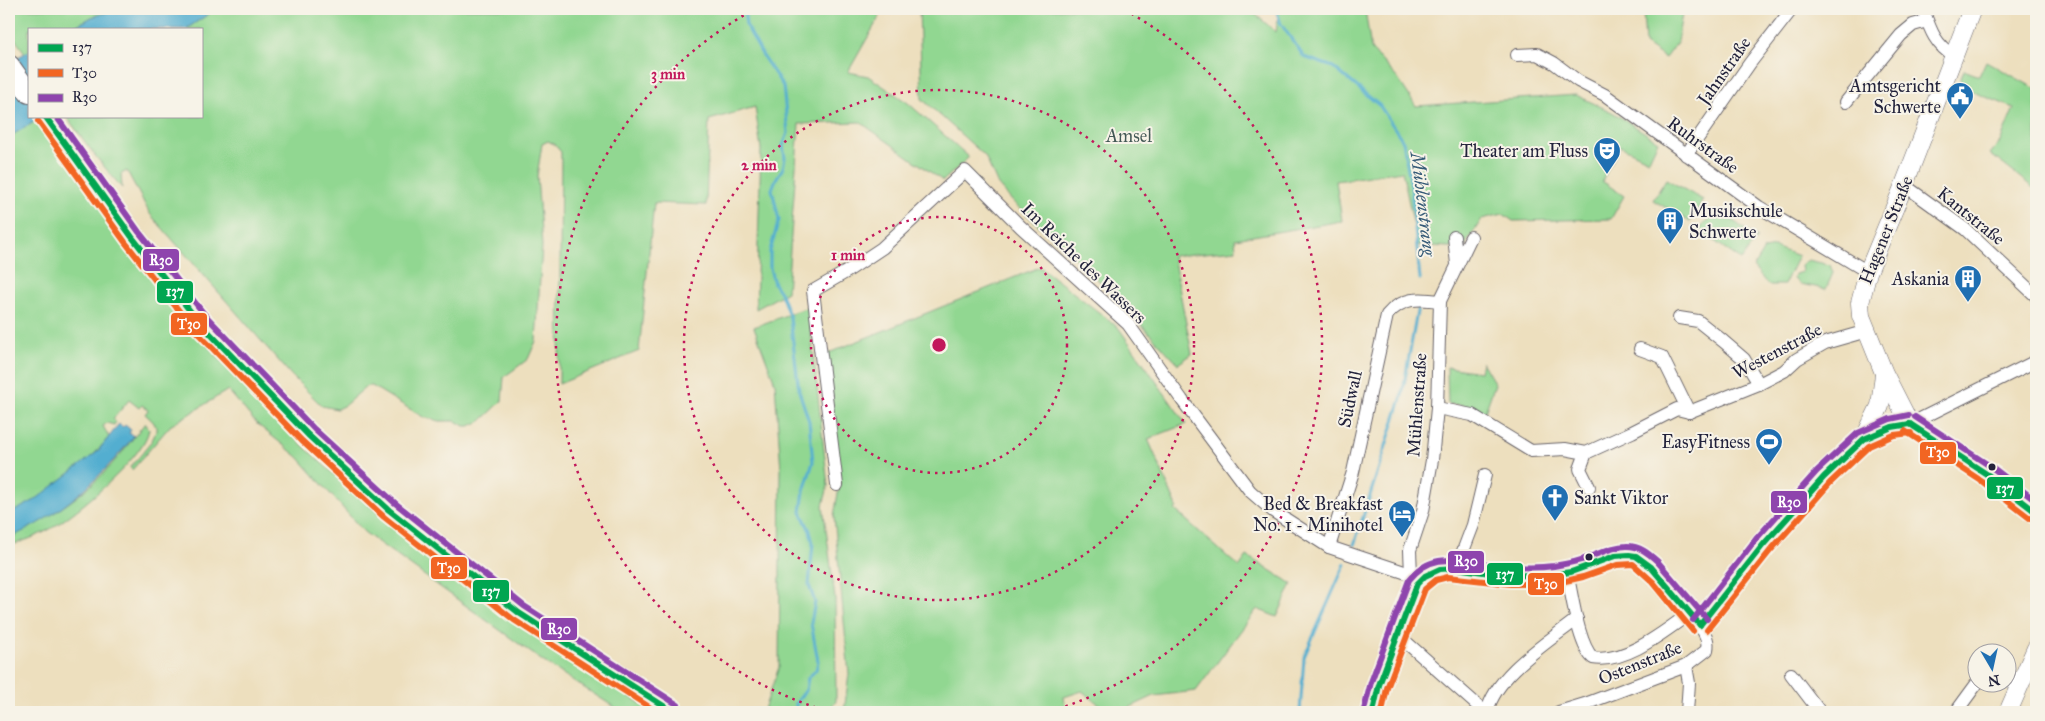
<svg xmlns="http://www.w3.org/2000/svg" width="2045" height="721" font-family="'IM FELL Great Primer',serif">
	<style>
		.green { fill: #91d791; stroke: #5a7c66 }
		.water { fill: #52aed0; stroke: #3a6886 }
		.lines { fill: none; stroke-linecap: round; stroke-linejoin: round }
		.stream { stroke: #52aed0; stroke-width: 3 }
		.street-casing { stroke: #696469; stroke-width: 14 }
		.secondary-casing { stroke: #696469; stroke-width: 19 }
		.primary-casing { stroke: #696469; stroke-width: 22 }
		.street { stroke: #fff; stroke-width: 12 }
		.secondary { stroke: #fff; stroke-width: 18 }
		.primary { stroke: #fff; stroke-width: 20 }
		.bus-1-casing { stroke: #f7f3e8; stroke-width: 10 }
		.bus-2-casing { stroke: #f7f3e8; stroke-width: 10 }
		.bus-3-casing { stroke: #f7f3e8; stroke-width: 10 }
		.bus-1 { stroke: #00a651; stroke-width: 6 }
		.bus-2 { stroke: #f26522; stroke-width: 6 }
		.bus-3 { stroke: #8e44ad; stroke-width: 6 }
		.ring { fill: none; stroke: #c2185b; stroke-width: 2.5; stroke-dasharray: 2.5 5 }
		.bus-dot { fill: #22223b; stroke: #f7f3e8; stroke-width: 2 }
		.labels { text-anchor: middle; stroke-width: 4; stroke-linejoin: round; paint-order: stroke }
		.street-label { font-size: 18px; fill: #22223b; stroke: #f7f3e8 }
		.poi-label { font-size: 18px; fill: #22223b; stroke: #f7f3e8; text-anchor: end }
		.park-label { font-size: 18px; fill: #435855; stroke: #f7f3e8 }
		.water-label { font-size: 19px; font-style: italic; fill: #355a77; stroke: #f7f3e8 }
		.centre { fill: #c2185b; stroke: #f7f3e8; stroke-width: 2.5 }
		.ring-label { font-size: 15px; text-anchor: middle; font-weight: bold; fill: #c2185b; stroke: #f7f3e8; stroke-width: 4; stroke-linejoin: round; paint-order: stroke }
		.line-badge { stroke: #f7f3e8; stroke-width: 2 }
		.badge-label { font-size: 14px; text-anchor: middle; font-weight: bold; fill: #fff }
	</style>
	<rect width="100%" height="100%" fill="#f7f3e8"/>
	<filter id="ink" filterUnits="userSpaceOnUse"><feTurbulence type="fractalNoise" baseFrequency=".02" numOctaves="2"/><feDisplacementMap in="SourceGraphic" scale="10" xChannelSelector="R" yChannelSelector="G"/><feConvolveMatrix kernelMatrix="1 2 1 2 8 2 1 2 1" color-interpolation-filters="sRGB"/></filter>
	<filter id="wash" filterUnits="userSpaceOnUse"><feTurbulence type="fractalNoise" baseFrequency=".0096" numOctaves="4" result="noise"/><feDisplacementMap in="SourceGraphic" scale="20" xChannelSelector="R" yChannelSelector="G"/><feGaussianBlur stdDeviation="1.12" result="paint"/><feColorMatrix in="noise" values="0 0 0 0 0 0 0 0 0 0 0 0 0 0 0 0 0 1.4 0 .05"/><feComposite in="paint" operator="in"/></filter>
	<g filter="url(#wash)">
		<rect width="100%" height="100%" fill="#eddfbe"/>
		<g class="green">
			<path d="M9,9H117L92,17L70,29H29V51L25,53L9,31Z"/>
			<path d="M216,9H884L848,72L868,76L908,103L969,157L943,181L860,122L799,124L787,292L756,309L761,149L755,107L709,120L706,205L654,203L639,351L559,384L561,152L554,144L548,141L542,144L537,176L542,246L536,341L528,359L504,377L502,401L481,421L470,426H465L455,421H440L423,417L372,386H367L345,405L337,409L322,406L292,376L150,214L127,171L121,174L122,188L97,158L66,116H201V29H186Z"/>
			<path d="M919,9H1249L1276,32L1279,9H1365L1371,49L1398,79L1416,106L1576,95L1612,112L1658,141L1649,160L1620,146L1602,181L1624,196L1611,219L1513,221L1503,214L1482,219L1463,248L1418,245L1402,171L1336,181L1342,221L1235,239L1236,250L1173,256L1192,354L1178,364L1107,288L1014,203L998,185L985,156L922,99Z"/>
			<path d="M1643,9H1683L1677,42L1665,58L1645,44Z"/>
			<path d="M1986,61L2036,89V190L1990,154L2000,142L2014,108L1958,86L1964,70L1979,76Z"/>
			<path d="M37,120C73,168 108,215 144,263C161,286 177,310 196,332C325,485 486,606 654,712H622L544,662L364,532L298,457L257,424L228,390L170,426L132,470L130,467C137,459 158,438 156,427C154,421 149,418 145,414L148,410L142,405L139,408L129,400L113,419L116,422L114,425L107,423L103,426L109,437C85,468 45,498 9,514V137Z"/>
			<path d="M1666,179L1703,200L1690,222L1653,200Z"/>
			<path d="M1717,209L1757,238L1741,260L1699,230Z"/>
			<path d="M1775,247L1798,256L1784,285H1768L1753,267L1764,249Z"/>
			<path d="M1808,260L1830,265L1833,273L1826,289L1800,284L1794,279L1795,274L1802,272L1801,266Z"/>
			<path d="M1040,267L1118,327L1186,424L1148,439L1177,507L1175,510L1239,567L1247,556L1292,584L1277,617L1257,609L1196,691L1154,696L1120,712H1109L1082,691L1064,697L1066,712H844L849,674L834,516L840,482L826,354Z"/>
			<path d="M808,307L828,486L823,506L835,598L836,701L828,712H763L779,667L781,470L775,383L754,327Z"/>
			<path d="M1482,362L1495,384L1485,412L1464,405L1448,404L1447,367L1480,372Z"/>
			<path d="M145,423L149,429C146,456 75,514 52,528C38,536 24,541 9,546V538C45,521 85,495 111,465C123,452 134,437 145,423Z"/>
		</g>
		<g class="water">
			<path d="M117,9H216L186,29H70L92,17Z"/>
			<path d="M29,51V116H44L9,137V62Z"/>
			<path d="M119,424L123,427L125,425L131,430L129,433L134,436C100,479 60,516 9,538V514L35,500L97,452Z"/>
		</g>
		<g class="lines">
			<g class="stream">
				<path d="M744,9L746,25L764,58L783,86L788,133L783,146L785,158L783,168L776,179L772,189L779,220L770,251V268L774,284L781,294L790,318L799,391L809,421L813,462L804,491L801,512L810,531L813,543L809,585L815,602L811,623L818,661L816,670L808,678L806,690L796,703V712"/>
				<path d="M1276,9L1281,24L1304,57L1333,67L1380,106L1403,141L1411,186L1420,279"/>
				<path d="M1354,545L1402,396L1418,306"/>
				<path d="M1300,712L1304,657L1345,564"/>
			</g>
		</g>
	</g>
	<g filter="url(#ink)">
		<g class="lines">
			<defs>
				<g id="street">
					<path d="M1923,9C1930,29 1935,45 1954,56"/>
					<path d="M1517,55L1537,54L1554,63L1578,81L1605,95L1759,207L1868,272"/>
					<path d="M1846,102L1901,35L1913,25L1927,21"/>
					<path d="M1686,155L1750,63L1792,9"/>
					<path d="M1904,185L1965,229L2036,296"/>
					<path d="M1454,237L1457,264"/>
					<path d="M1679,318L1698,321L1723,341L1744,359L1759,384"/>
					<path d="M1640,349L1662,357L1689,412"/>
					<path d="M1437,408L1472,415L1531,451L1565,449L1586,453L1632,432L1677,409L1689,412L1759,384L1784,371L1797,359L1825,343L1867,331"/>
					<path d="M1910,424L2036,361"/>
					<path d="M1586,453L1580,469L1589,487"/>
					<path d="M837,485L813,291L846,272L882,248L965,171L1021,227L1128,324L1182,400L1250,491L1273,511L1329,547L1422,578"/>
					<path d="M1329,547L1353,472L1387,315C1402,297 1419,298 1440,301"/>
					<path d="M1457,567L1473,525L1485,475"/>
					<path d="M1567,573C1572,593 1578,645 1593,658C1625,664 1665,631 1689,614"/>
					<path d="M1411,575L1410,550L1423,511L1432,460L1437,408L1440,301L1471,237"/>
					<path d="M1398,635L1485,712"/>
					<path d="M1686,666L1689,683L1687,712"/>
					<path d="M1791,674L1820,712"/>
					<path d="M1487,712C1496,674 1547,643 1577,619"/>
					<path d="M1559,712L1585,704L1686,666L1707,650C1709,640 1705,634 1700,625"/>
					<path d="M1956,712L1978,682"/>
				</g>
				<g id="secondary">
					<path d="M1972,9L1904,185L1868,272L1860,303L1861,316L1884,373L1910,424L1988,475L2036,512"/>
					<path d="M1864,439L1880,406L1884,374"/>
					<path d="M1373,712L1379,685L1417,584C1437,560 1457,569 1483,573C1502,575 1521,577 1540,576C1554,575 1568,573 1581,569C1599,565 1617,550 1636,556C1652,561 1686,610 1700,625L1763,545L1824,477L1864,439L1892,427L1910,424"/>
					<path d="M2008,712L2036,648"/>
				</g>
				<g id="primary">
					<path d="M9,65L29,93"/>
					<path d="M45,116L132,237L198,321L308,435L389,510L519,613L673,712"/>
				</g>
			</defs>
			<use href="#street" class="street-casing"/>
			<use href="#secondary" class="secondary-casing"/>
			<use href="#primary" class="primary-casing"/>
			<use href="#street" class="street"/>
			<use href="#secondary" class="secondary"/>
			<use href="#primary" class="primary"/>
			<defs>
				<g id="bus-1">
					<path d="M45,116L132,237L198,321L308,435L389,510L519,613L673,712"/>
					<path d="M1910,424L1988,475L2036,512"/>
					<path d="M1700,625L1763,545L1824,477L1864,439L1892,427L1910,424"/>
					<path d="M1373,712L1379,685L1417,584L1425,576L1440,569L1456,568L1497,574L1540,576L1571,572L1615,556L1629,555L1636,556L1651,567L1700,625"/>
				</g>
				<g id="bus-2">
					<path d="M38,121L125,242L191,326L302,441L384,517L514,620L657,712"/>
					<path d="M1905,431L1983,482L2031,519"/>
					<path d="M1707,630L1770,551L1830,483L1869,446L1894,435L1911,433"/>
					<path d="M1382,712L1387,688L1425,589L1436,580L1448,577L1511,584H1552L1583,577L1617,565L1633,564L1653,582L1693,631"/>
				</g>
				<g id="bus-3">
					<path d="M56,116L139,232L205,315L314,429L395,503L524,606L678,705"/>
					<path d="M1915,417L1993,468L2036,501"/>
					<path d="M1693,620L1756,539L1817,471L1858,433L1890,419L1909,415"/>
					<path d="M1364,710L1371,682L1409,580C1433,550 1458,562 1490,565C1511,567 1533,569 1554,566C1565,564 1577,562 1587,558C1601,553 1613,546 1627,546C1640,546 1648,553 1657,561L1707,619"/>
				</g>
			</defs>
			<use href="#bus-1" class="bus-1-casing"/>
			<use href="#bus-2" class="bus-2-casing"/>
			<use href="#bus-3" class="bus-3-casing"/>
			<use href="#bus-1" class="bus-1"/>
			<use href="#bus-2" class="bus-2"/>
			<use href="#bus-3" class="bus-3"/>
		</g>
	</g>
	<g class="ring">
		<circle cx="939" cy="345" r="128"/>
		<circle cx="939" cy="345" r="255"/>
		<path d="M830 712A383 383 0 0 1 753 10M1125 10A383 383 0 0 1 1048 712"/>
	</g>
	<defs>
		<symbol id="civic-pin" viewBox="-11 -11 22 30"><path d="M0 17L-7.5 6A9.5 9.5 0 1 1 7.5 6Z" fill="#1f6fb2" stroke="#f7f3e8"/><path d="M-.6-6.5H3V-4.5H.6V-3L4-1V1h2V6H-6V1h2V-1L-.6-3ZM-1.2 2.5V6h2.4V2.5Z" fill="#fff"/></symbol>
		<symbol id="theatre-pin" viewBox="-11 -11 22 30"><path d="M0 17L-7.5 6A9.5 9.5 0 1 1 7.5 6Z" fill="#1f6fb2" stroke="#f7f3e8"/><path d="M-5-5.5Q0-4 5-5.5V0Q5 5 0 6Q-5 5-5 0ZM-3.3-2.5H-1v1.5H-3.3ZM1-2.5H3.3v1.5H1ZM-2.8 1Q0 5.5 2.8 1Z" fill="#fff"/></symbol>
		<symbol id="building-pin" viewBox="-11 -11 22 30"><path d="M0 17L-7.5 6A9.5 9.5 0 1 1 7.5 6Z" fill="#1f6fb2" stroke="#f7f3e8"/><path d="M-4-6H4V6H1V3H-1V6H-4ZM-2.5-4.3h1.7v1.8h-1.7ZM.8-4.3h1.7v1.8H.8ZM-2.5-1h1.7V.8h-1.7ZM.8-1h1.7V.8H.8Z" fill="#fff"/></symbol>
		<symbol id="stadium-pin" viewBox="-11 -11 22 30"><path d="M0 17L-7.5 6A9.5 9.5 0 1 1 7.5 6Z" fill="#1f6fb2" stroke="#f7f3e8"/><path d="M0-5a6.5 5 0 1 0 0 10a6.5 5 0 1 0 0-10ZM-3.5-1.8h7v3.6h-7Z" fill="#fff"/></symbol>
		<symbol id="church-pin" viewBox="-11 -11 22 30"><path d="M0 17L-7.5 6A9.5 9.5 0 1 1 7.5 6Z" fill="#1f6fb2" stroke="#f7f3e8"/><path d="M-1.2-6h2.4v3.5h3.3v2.4h-3.3V6h-2.4V-.1h-3.3v-2.4h3.3Z" fill="#fff"/></symbol>
		<symbol id="hotel-pin" viewBox="-11 -11 22 30"><path d="M0 17L-7.5 6A9.5 9.5 0 1 1 7.5 6Z" fill="#1f6fb2" stroke="#f7f3e8"/><path d="M-6-4.5h1.5V1H6V5H4.5V3h-9V5H-6ZM-4 0a1.8 1.8 0 1 1 3.6 0ZM.5 0V-2.5h3Q6-2.5 6 0Z" fill="#fff"/></symbol>
	</defs>
	<g fill-rule="evenodd">
		<use href="#civic-pin" x="1944" y="80" width="32" height="43"/>
		<use href="#theatre-pin" x="1591" y="135" width="32" height="43"/>
		<use href="#building-pin" x="1654" y="205" width="32" height="43"/>
		<use href="#building-pin" x="1952" y="263" width="32" height="43"/>
		<use href="#stadium-pin" x="1753" y="426" width="32" height="43"/>
		<use href="#church-pin" x="1539" y="482" width="32" height="43"/>
		<use href="#hotel-pin" x="1386" y="498" width="32" height="43"/>
	</g>
	<g class="bus-dot">
		<circle cx="1992" cy="467" r="4.5"/>
		<circle cx="1589" cy="557" r="4.5"/>
	</g>
	<g class="labels">
		<g class="street-label">
			<text transform="translate(1724 71) rotate(-55)" y="6">Jahnstraße</text>
			<text transform="translate(1703 145) rotate(36)" y="6">Ruhrstraße</text>
			<text transform="translate(1971 216) rotate(39)" y="6">Kantstraße</text>
			<text transform="translate(1886 230) rotate(-68)" y="6">Hagener Straße</text>
			<text transform="translate(1084 263) rotate(44)" y="6">Im Reiche des Wassers</text>
			<text transform="translate(1777 351) rotate(-28)" y="6">Westenstraße</text>
			<text transform="translate(1350 399) rotate(-78)" y="6">Südwall</text>
			<text transform="translate(1417 405) rotate(-86)" y="6">Mühlenstraße</text>
			<text transform="translate(1640 663) rotate(-22)" y="6">Ostenstraße</text>
		</g>
		<g class="poi-label">
			<text x="1941" y="92">Amtsgericht<tspan x="1941" dy="21">Schwerte</tspan></text>
			<text x="1588" y="157">Theater am Fluss</text>
			<text x="1689" y="217" text-anchor="start">Musikschule<tspan x="1689" dy="21">Schwerte</tspan></text>
			<text x="1949" y="285">Askania</text>
			<text x="1750" y="448">EasyFitness</text>
			<text x="1574" y="504" text-anchor="start">Sankt Viktor</text>
			<text x="1383" y="510">Bed &amp; Breakfast<tspan x="1383" dy="21">No. 1 - Minihotel</tspan></text>
		</g>
		<g class="park-label">
			<text x="1129" y="142">Amsel</text>
		</g>
		<g class="water-label">
			<text transform="translate(1424 204) rotate(83)" y="7">Mühlenstrang</text>
		</g>
	</g>
	<circle cx="939" cy="345" r="8" class="centre"/>
	<g class="ring-label">
		<text x="668" y="79">3 min</text>
		<text x="759" y="170">2 min</text>
		<text x="848" y="260">1 min</text>
	</g>
	<g class="line-badge">
		<rect x="142" y="248" width="38" height="24" rx="5" fill="#8e44ad"/>
		<rect x="156" y="280" width="38" height="24" rx="5" fill="#00a651"/>
		<rect x="170" y="312" width="38" height="24" rx="5" fill="#f26522"/>
		<rect x="1919" y="441" width="38" height="24" rx="5" fill="#f26522"/>
		<rect x="1986" y="476" width="38" height="24" rx="5" fill="#00a651"/>
		<rect x="1770" y="490" width="38" height="24" rx="5" fill="#8e44ad"/>
		<rect x="1447" y="550" width="38" height="24" rx="5" fill="#8e44ad"/>
		<rect x="430" y="556" width="38" height="24" rx="5" fill="#f26522"/>
		<rect x="1486" y="562" width="38" height="24" rx="5" fill="#00a651"/>
		<rect x="1527" y="572" width="38" height="24" rx="5" fill="#f26522"/>
		<rect x="472" y="579" width="38" height="24" rx="5" fill="#00a651"/>
		<rect x="540" y="617" width="38" height="24" rx="5" fill="#8e44ad"/>
	</g>
	<g class="badge-label">
		<text x="161" y="265">R30</text>
		<text x="175" y="296">137</text>
		<text x="189" y="329">T30</text>
		<text x="1938" y="457">T30</text>
		<text x="2005" y="493">137</text>
		<text x="1789" y="507">R30</text>
		<text x="1466" y="566">R30</text>
		<text x="449" y="573">T30</text>
		<text x="1505" y="579">137</text>
		<text x="1546" y="589">T30</text>
		<text x="491" y="596">137</text>
		<text x="559" y="634">R30</text>
	</g>
	<rect width="2045" height="721" fill="none" stroke="#f7f3e8" stroke-width="30"/>
	<rect x="28" y="28" width="175" height="90" fill="#f7f3e8" stroke="#a29fa3"/>
	<rect x="38" y="44" width="25" height="8" fill="#00a651" stroke="#a29fa3"/>
	<text x="72" y="52" font-size="15" fill="#22223b">137</text>
	<rect x="38" y="69" width="25" height="8" fill="#f26522" stroke="#a29fa3"/>
	<text x="72" y="78" font-size="15" fill="#22223b">T30</text>
	<rect x="38" y="94" width="25" height="8" fill="#8e44ad" stroke="#a29fa3"/>
	<text x="72" y="102" font-size="15" fill="#22223b">R30</text>
	<g transform="translate(1992 668) rotate(171)"><circle r="24" fill="#f7f3e8" stroke="#a29fa3"/>
	<path d="M0-4L9 19L0 12L-9 19Z" fill="#1f6fb2"/>
	<text y="-8" font-size="14" font-weight="bold" text-anchor="middle" fill="#22223b">N</text>
	</g>
</svg>
